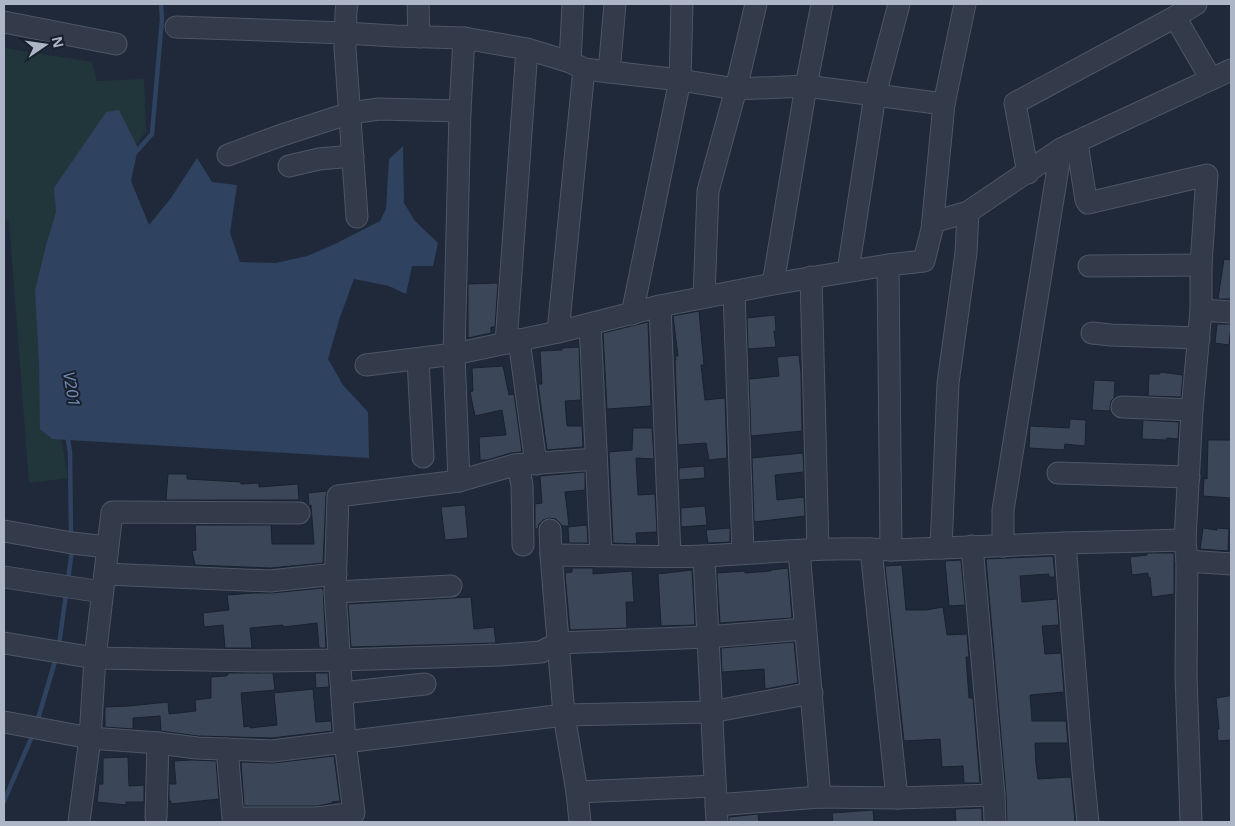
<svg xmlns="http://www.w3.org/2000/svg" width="1235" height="826" font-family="'Noto Sans',sans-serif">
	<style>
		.green { fill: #21363a }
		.water { fill: #2f4260 }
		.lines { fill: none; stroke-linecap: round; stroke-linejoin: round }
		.stream { stroke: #2f4260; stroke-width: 4.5 }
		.building { fill: #3b4759; stroke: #1a2230 }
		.minor-casing { stroke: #4d5664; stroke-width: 23 }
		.minor { stroke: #333b4a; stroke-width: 21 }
		.labels { text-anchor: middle; stroke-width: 4; stroke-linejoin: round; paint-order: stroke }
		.water-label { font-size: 16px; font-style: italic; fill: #738bb1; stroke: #18202e }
	</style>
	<rect width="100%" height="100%" fill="#1f2939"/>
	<path class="green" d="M4,48L92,62L97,81L144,79L146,131L51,267L45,340L68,478L29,483L9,220L4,221Z"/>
	<path class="water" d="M119,110L138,148L131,181L149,225L171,198L197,158L212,182L237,185L230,233L240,262L276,263L307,256L335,244L380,221L386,209L389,159L403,146L404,203L415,221L438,243L433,266H412L406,294L389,286L354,279L340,317L328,359L343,385L368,412L369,458L52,439L40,429L39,362L35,291L46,245L56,212L54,188L106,112Z"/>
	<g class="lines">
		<g class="stream">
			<path d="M135,153L152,134L162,19L161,4"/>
			<path d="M67,434L70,452L71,536"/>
			<path d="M68,581L72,549"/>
			<path d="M59,645L66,594"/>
			<path d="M37,722L56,658"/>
			<path d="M4,801L33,734"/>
		</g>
	</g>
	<g class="building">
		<path d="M1224,259L1231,260V299H1218Z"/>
		<path d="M498,283L495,327H491V333L468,338V284Z"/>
		<path d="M699,311L704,365H701L705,400L725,398L727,458L709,460L706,443L678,445L675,360H676L675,356H678L673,316Z"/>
		<path d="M775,315L776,331H774L776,347L748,349L747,318Z"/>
		<path d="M648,322L651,406L607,409L603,333Z"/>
		<path d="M1217,324H1231L1229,345L1215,343Z"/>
		<path d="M579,347L581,400L565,401L567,426H582L583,447L547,450L538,384H542L540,351L562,350V348Z"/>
		<path d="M799,355L801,373L802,431L751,436L749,379L779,376L777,357Z"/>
		<path d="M503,366L509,395L514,394L522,452L511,453L487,460H480L479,437L506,435L502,410L475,416L470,392L473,391L472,368Z"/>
		<path d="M1160,372L1183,375L1181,397L1148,396L1149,374H1160Z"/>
		<path d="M1094,380L1115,381L1114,398L1111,401L1110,406V411L1092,410Z"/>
		<path d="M1070,419L1086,420L1085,446L1065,444L1064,450L1029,448L1030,426L1069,428Z"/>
		<path d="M1143,420L1179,422L1178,439L1167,438L1166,440L1142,439Z"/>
		<path d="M633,428H652L654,459L636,458L638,495L655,494L657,532L636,533L637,544L613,543L609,452L632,450Z"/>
		<path d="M1208,440H1231V498L1203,496L1204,478L1207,479Z"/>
		<path d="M803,453L804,472L775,475L777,500L804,497L805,516L754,522L752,458Z"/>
		<path d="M704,466L705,478L679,480V468Z"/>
		<path d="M585,472V490L565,492L569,526H562L560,523L556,519L549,518L543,520L539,524L538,529H535V504L542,503L540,476Z"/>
		<path d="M168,474H187V479L241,482V484L259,483V487L298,484L299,500H166Z"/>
		<path d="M327,491L326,496L323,563L270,568L195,565L192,551L196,550L195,525H271L272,544H314L311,505L309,506L308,493Z"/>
		<path d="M465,505L468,538L445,540L441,507Z"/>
		<path d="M705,506L707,525L681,527V508Z"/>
		<path d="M587,525L588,543H569L568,527Z"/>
		<path d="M730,528V542L708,543L706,530Z"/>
		<path d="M1203,528L1217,530V528L1229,529L1228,551L1200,549Z"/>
		<path d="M1147,553H1174V594L1152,597L1150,577H1148V573L1132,575L1130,557L1147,555Z"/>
		<path d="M1053,556L1055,577H1049V574L1020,576L1022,602L1057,599L1059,625L1042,626L1045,654L1061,653L1064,692L1030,695L1032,721H1066L1068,743H1035L1036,764L1038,779L1071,777L1075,822H1007L1006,794L986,559Z"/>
		<path d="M961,560L965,605L949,606L945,561Z"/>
		<path d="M902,565L906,610H926L943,607L947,635L967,634L969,657H966L969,698H973L980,783H964L963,766L942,767L940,739L904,741L885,566Z"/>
		<path d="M572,568H593V574L632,571L634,602H626L627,628L570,630L565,573L572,572Z"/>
		<path d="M788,568L792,618L720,623L717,573L745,571V573L771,571V570Z"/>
		<path d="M692,570L695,625L661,626L658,574Z"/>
		<path d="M323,588L326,648H319L317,623L283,627V625L250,628L252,648H225L223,625L204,627L203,613L229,610L227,595L254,593H271Z"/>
		<path d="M471,597L474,629L494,627L496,643L351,647L348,604Z"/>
		<path d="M794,642L798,683L765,689L764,669L722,672L721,648Z"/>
		<path d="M228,673H273L275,690L241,693L244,727L250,726V728L277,725L274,693L313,689L316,722L331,721L332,731L271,738L198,736L161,731L160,716L133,718V729L105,727V707L129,706L168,702L169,714L196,711L195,700L211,698V677L226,676L228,675Z"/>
		<path d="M315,673H328L329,687L316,688Z"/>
		<path d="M1228,696H1231V740L1218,741L1217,729H1219L1216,698Z"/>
		<path d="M334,756L340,801L332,802V803L317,806H244L241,762L273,763Z"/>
		<path d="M128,757L129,786L144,785V802H126V805L97,802L99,784H103V758Z"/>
		<path d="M192,760L216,761L219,799L171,804V801H169V784H176L174,761Z"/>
		<path d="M982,808V822H956L955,809Z"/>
		<path d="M873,810L874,822H833L832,813Z"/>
		<path d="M758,814L759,822H729V817Z"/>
	</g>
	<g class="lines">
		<defs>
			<g id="minor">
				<path d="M347,4L346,12L345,48L357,217"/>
				<path d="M418,4L419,37"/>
				<path d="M1175,17L1211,79"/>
				<path d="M4,22L116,44"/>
				<path d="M176,27L345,33L395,36L464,38L527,49L570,62L584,69L680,80L736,89L806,86L944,104"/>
				<path d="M570,62L573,4"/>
				<path d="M609,72L615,4"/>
				<path d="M1077,143L1086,200L1088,203L1207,175L1201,265V310L1192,410L1185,540L1187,561L1186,675L1191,822"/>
				<path d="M228,155L279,136L350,113L379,109L460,111"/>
				<path d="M289,166L319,159L353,156"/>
				<path d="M1028,173L1015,103L1175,17L1196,4"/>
				<path d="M933,222L968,212L1061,149L1231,70"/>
				<path d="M888,265L891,550"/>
				<path d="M1089,266L1201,265"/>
				<path d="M848,271L875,95L899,4"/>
				<path d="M811,277L818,549"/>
				<path d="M773,284L806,86L822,4"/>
				<path d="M734,292L743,553"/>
				<path d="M704,297L708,191L736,89L756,4"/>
				<path d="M660,306L670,556"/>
				<path d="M1201,310L1231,312"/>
				<path d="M632,314L680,80L682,4"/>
				<path d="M590,324L601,555"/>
				<path d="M558,332L584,69"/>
				<path d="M1092,333L1111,335L1199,338"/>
				<path d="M519,340L536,464"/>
				<path d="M506,343L527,49"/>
				<path d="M418,359L423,457"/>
				<path d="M366,365L454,354L558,332L660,306L773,284L888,265L924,261L932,229L944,104L965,4"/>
				<path d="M1122,407L1192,410"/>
				<path d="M518,465L522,485L523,545"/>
				<path d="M1058,473L1189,477"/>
				<path d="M459,481L454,354L460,111L464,38"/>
				<path d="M550,530L551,555L564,715L577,792L580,822"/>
				<path d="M4,531L72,543L107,547"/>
				<path d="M1065,543L1083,772L1088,822"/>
				<path d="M972,546L994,795L995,822"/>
				<path d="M1003,546V510L1061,149"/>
				<path d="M941,548L948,383L966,253L968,212"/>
				<path d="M871,549L897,798"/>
				<path d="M799,551L820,797"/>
				<path d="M551,555C602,555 653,558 704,556C766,553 829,546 891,550L1065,543L1185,540"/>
				<path d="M704,556L717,822"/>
				<path d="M1187,561L1231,564"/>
				<path d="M105,574L270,581L336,574"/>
				<path d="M4,577L102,592"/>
				<path d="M451,586L335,592L338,496L459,481L514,465L596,459"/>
				<path d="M4,643L95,658L262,661L340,660L501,655L541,652L558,643L707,637L805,629"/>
				<path d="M342,693L425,684"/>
				<path d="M4,722L90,738L158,743L197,748L272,751L345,742L335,592"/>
				<path d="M227,749L233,818H318V822"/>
				<path d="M577,792L715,786"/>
				<path d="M716,805L820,797L897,798L994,795"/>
				<path d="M156,817L158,743"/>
				<path d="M318,818L354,813L345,742L564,715L711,712L812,693"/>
				<path d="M79,822L90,738L95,658L112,512L299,513"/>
			</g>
		</defs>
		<use href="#minor" class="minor-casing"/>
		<use href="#minor" class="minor"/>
	</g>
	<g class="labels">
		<g class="water-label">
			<text transform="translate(72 389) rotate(80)" y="6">V201</text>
		</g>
	</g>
	<rect width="1235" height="826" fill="none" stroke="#adb6c6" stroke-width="10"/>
	<g transform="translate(45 45) rotate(77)" stroke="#18202e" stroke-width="4" paint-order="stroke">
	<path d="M0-4L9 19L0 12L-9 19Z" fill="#adb6c6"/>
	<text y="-8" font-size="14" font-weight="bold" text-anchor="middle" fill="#adb6c6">N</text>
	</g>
</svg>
